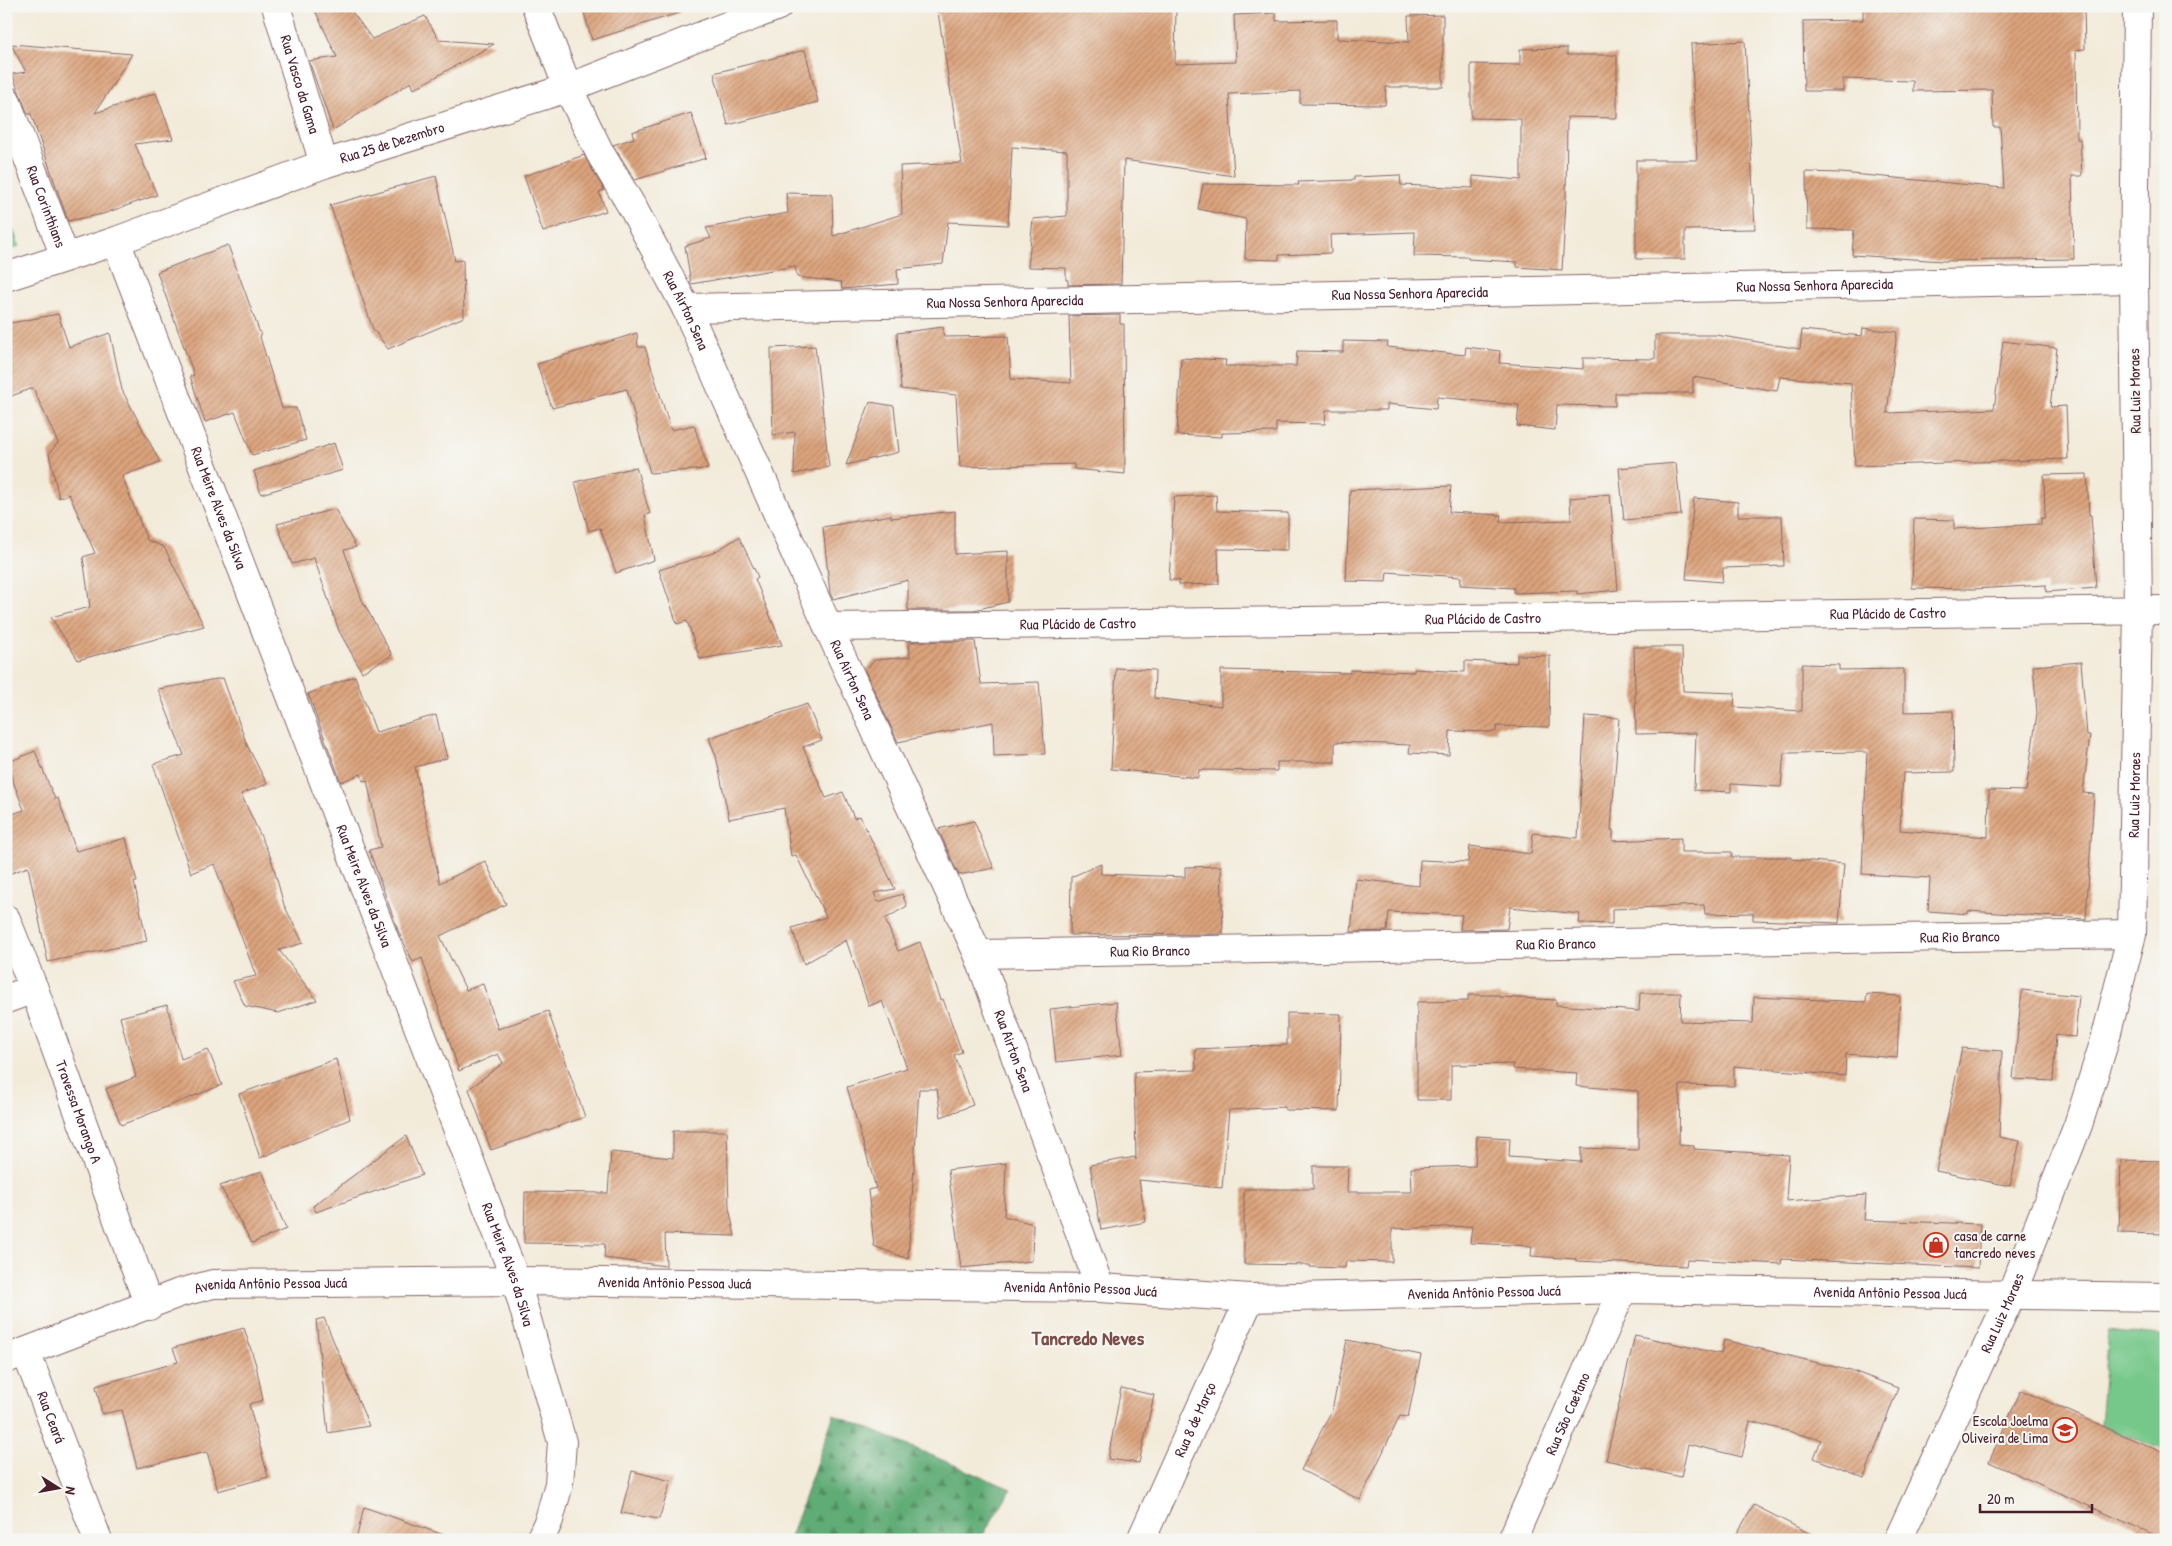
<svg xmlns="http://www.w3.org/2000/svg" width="2172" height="1546" font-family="'Patrick Hand',sans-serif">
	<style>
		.forest { fill: url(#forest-firs); stroke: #556650 }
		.cemetery { fill: url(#cemetery-stones); stroke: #60745a }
		.green { fill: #76c88a; stroke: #60745a }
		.building { fill: url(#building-hatch) }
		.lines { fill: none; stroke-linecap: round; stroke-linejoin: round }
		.minor-casing { stroke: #856668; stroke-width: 30 }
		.minor { stroke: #fff; stroke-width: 28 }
		.labels { text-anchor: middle; stroke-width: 4; stroke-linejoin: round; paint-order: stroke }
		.street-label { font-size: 15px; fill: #4a1f2b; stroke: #f6f6f2 }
		.poi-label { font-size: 15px; fill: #4a1f2b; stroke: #f6f6f2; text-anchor: start }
		.district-label { font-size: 20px; font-weight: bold; fill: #7d4e48; stroke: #f6f6f2 }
	</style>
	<defs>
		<pattern id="forest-firs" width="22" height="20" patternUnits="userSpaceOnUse" patternTransform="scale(1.25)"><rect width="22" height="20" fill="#60ac76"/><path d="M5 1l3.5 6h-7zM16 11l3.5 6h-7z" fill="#518b61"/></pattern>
		<pattern id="cemetery-stones" width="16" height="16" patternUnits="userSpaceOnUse" patternTransform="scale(1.25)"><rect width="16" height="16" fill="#76c88a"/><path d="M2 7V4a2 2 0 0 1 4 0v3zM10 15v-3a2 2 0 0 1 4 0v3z" fill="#68ab77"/></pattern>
		<pattern id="building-hatch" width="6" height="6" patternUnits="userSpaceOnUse" patternTransform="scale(1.25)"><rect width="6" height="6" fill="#dca47d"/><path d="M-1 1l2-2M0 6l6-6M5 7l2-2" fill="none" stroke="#b48567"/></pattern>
	</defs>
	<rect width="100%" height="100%" fill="#f6f6f2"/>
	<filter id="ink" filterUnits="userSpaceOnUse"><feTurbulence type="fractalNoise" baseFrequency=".02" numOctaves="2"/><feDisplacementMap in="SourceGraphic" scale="10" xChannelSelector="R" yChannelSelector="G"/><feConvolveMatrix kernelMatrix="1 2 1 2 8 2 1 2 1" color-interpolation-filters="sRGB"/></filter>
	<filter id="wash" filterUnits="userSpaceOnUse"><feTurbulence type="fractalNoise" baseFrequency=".0096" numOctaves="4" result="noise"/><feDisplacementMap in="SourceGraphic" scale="20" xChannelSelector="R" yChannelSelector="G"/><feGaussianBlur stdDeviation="1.12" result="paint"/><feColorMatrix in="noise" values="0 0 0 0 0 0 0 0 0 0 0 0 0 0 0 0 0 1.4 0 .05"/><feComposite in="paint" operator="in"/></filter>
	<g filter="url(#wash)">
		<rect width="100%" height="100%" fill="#f3ebda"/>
		<path class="forest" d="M834,1414L1011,1489L980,1540H789Z"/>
		<path class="cemetery" d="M6,210L19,246L6,251Z"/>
		<path class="green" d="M2108,1330L2166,1337V1451L2100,1425Z"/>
		<g id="blocks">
			<g class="building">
				<path d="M313,6H348L372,39L425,16L439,40L494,44L414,89L411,82L333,130L309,61L337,57Z"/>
				<path d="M582,6H678L679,13L592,40Z"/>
				<path d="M937,6H1176L1175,64L1236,62L1234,15L1276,13V21L1337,20V39L1409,42L1408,16L1443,15V87H1386L1385,105L1300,104V91L1229,94L1234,176L1124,160L1121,284L1068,285V280H1066V268L1028,267L1033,219L1067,216V151L1012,147L1008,225L948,222L943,264L897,269L898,284L842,289L841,282L797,277L795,266L691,284L685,246L711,238L706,228L788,213L786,193L832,194L833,236L902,214L900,166L962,163Z"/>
				<path d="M1863,6H2084L2085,49L2076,50L2077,139H2080L2082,176H2072L2074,259L1943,261L1852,255L1854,230L1807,229L1806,172L1841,173L2004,188L2000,127H1993L1992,90L1913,91V81L1843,79V91H1804L1803,21L1863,20Z"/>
				<path d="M1745,41L1755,229L1685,230V259H1636V160H1697L1691,44Z"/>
				<path d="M11,44L132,54L95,113L156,93L173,139L135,144L157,195L103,214L68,221L31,114H28L12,74L26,72Z"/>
				<path d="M1567,48V55H1617V118L1567,117L1566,201L1562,270L1517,267V262L1468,259V257L1414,256L1415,232L1330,235L1331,253L1279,255V260L1245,259L1246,219L1198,209L1203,184L1299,185L1298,182L1354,180V177L1400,175L1401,185L1473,188V176L1521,180V119L1471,118V64L1520,65V49Z"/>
				<path d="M805,50L818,102L728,125L714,73Z"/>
				<path d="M691,113L706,158L635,180L613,145L634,138L632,132Z"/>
				<path d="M584,155L604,190L599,192L606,211L543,232L524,176Z"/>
				<path d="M436,176L455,261L463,260L464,317L388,349L373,329L330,205Z"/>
				<path d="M228,245L261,336L260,337L282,408H296L306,440L252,455L235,412L205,422L190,376L194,375L157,272Z"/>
				<path d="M58,314L69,347L110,333L122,390L160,462L122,476L147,540L164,547L204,626L78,660L51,617L90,607L83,557L95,553L69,494L59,498L49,454L58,443L33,388L6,398V324Z"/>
				<path d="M1120,315V324H1124L1125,474L1074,469V464L960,467L956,395L901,389L897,333L943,327L944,337L1008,336L1011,379L1071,383L1069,316Z"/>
				<path d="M1863,328L1897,332L1887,413L1994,409L2003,341L2057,348L2050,407L2066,406L2068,459L1855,466L1851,383L1780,377L1777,391L1693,377V393H1615V406L1557,405L1555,430L1517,426L1519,405L1437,397L1436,409L1387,404V410H1326L1325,424L1276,423V432L1222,433V437L1177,435L1181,358L1226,360L1225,366H1296L1297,351L1343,352V341L1388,342L1387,347L1465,355L1466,347L1500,351L1499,363L1583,369V358L1655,359V335H1716L1800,349L1802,330L1862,336Z"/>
				<path d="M637,333L638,347H645L671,430L694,425L708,469L650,473L627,389L552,408L537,364Z"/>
				<path d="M815,346L829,467L794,474L795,432L773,435L771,348Z"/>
				<path d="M870,402L894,406L899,452L846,465Z"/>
				<path d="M334,443L343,470L261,494L254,471Z"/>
				<path d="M1676,463L1681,515L1624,520L1619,468Z"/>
				<path d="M636,467L650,514L645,515L654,560L616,573L600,528L589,531L575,482Z"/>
				<path d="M2087,474L2089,515H2091L2096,588L2046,592V585L1973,589L1912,588L1914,519L1954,520V529L2041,524V518H2045L2044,475Z"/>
				<path d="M1451,486L1449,512L1501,515L1500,522L1571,520L1570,498L1610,494L1618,590L1577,594V591L1514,593V588L1460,585L1461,577L1387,572L1386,582L1346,581L1350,490Z"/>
				<path d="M1216,495L1217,511L1288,513V550L1218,549L1219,584L1179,585V580H1169L1174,497Z"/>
				<path d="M1694,498L1738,502V516H1782L1784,566L1723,568L1722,582L1686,579Z"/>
				<path d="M335,509L356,547L344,550L362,600L392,655L362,672L339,631L314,558L292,564L277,524Z"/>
				<path d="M955,511V554L1008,551V602L974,610H908V580L833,599L830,593L823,527L891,515V518Z"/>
				<path d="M739,537L758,577L755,579L782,645L700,659L687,621L677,624L659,570L713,553Z"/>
				<path d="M975,641L981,684L1039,682L1045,754L994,756L993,722L898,742L865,671L875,660L910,657L909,642Z"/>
				<path d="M1634,647H1682L1683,691L1735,693L1734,707L1802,711V664L1839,665V670L1904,669V712L1953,711L1954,772L1903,773L1900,830L1988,837L1989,790L2026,791L2037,713L2033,666L2081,662L2087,735H2090L2083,793L2094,794L2086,919L1968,911V914L1928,911L1930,878L1862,874L1867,752L1784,753L1781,787L1731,784V792L1694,790L1696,733L1636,734Z"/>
				<path d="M1517,655L1550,656L1549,727L1497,726L1496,732L1450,731L1449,755L1409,753L1410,745L1335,742V762H1277V771L1199,770L1198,778L1111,769L1116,668L1155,670L1154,698L1221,706V670L1350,673V670L1414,672V669L1465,672V661L1517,663Z"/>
				<path d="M355,676L376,732L436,715L447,758L415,767L440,883L485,861L506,904L440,936L466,990L483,984L498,1029L548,1011L585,1117L491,1150L469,1089L503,1063L498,1054L459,1071L422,958L413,962L399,933L369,850L381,847L367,780L363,781L361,774L341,782L308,694Z"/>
				<path d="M223,678L247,745L267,784L241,794L271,858L284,905L303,943L279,950L317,1000L278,1013L245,1006L233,981L256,976L214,864L191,873L153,764L184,755L158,689Z"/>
				<path d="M807,704L822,740L803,747L826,798L843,792L854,818L860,816L895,889L874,893L878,902L902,894L907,906L885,919L898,951L920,942L940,1000L943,999L962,1052L954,1055L973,1105L941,1117L937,1089H919L908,1259L874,1246L868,1190L876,1188L847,1087L907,1068L882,1001L869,1006L846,940L804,964L792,928L826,917L796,855L791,856L784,808L729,819L716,756L709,738Z"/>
				<path d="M1585,716L1619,718L1611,830H1613V841L1681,838V852H1732V857H1791V859L1844,864L1839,923L1753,920V913L1705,914L1704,905L1612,909V924L1579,923L1580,914L1510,907L1507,929L1460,930L1462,915L1389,912L1387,931L1351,932L1356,879L1419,886L1420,860L1468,862L1470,846L1531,854L1533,833L1578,838Z"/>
				<path d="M35,751L55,799L58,798L76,851L126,838L137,882H134L147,941L48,962L28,867L6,875V816L24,810L6,763Z"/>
				<path d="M974,821L994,868L959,875L938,829Z"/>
				<path d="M1101,864V874L1185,877V867L1221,866L1223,934L1070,935L1071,877Z"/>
				<path d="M2022,990L2079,996L2075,1037L2056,1035L2053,1081L2013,1079Z"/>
				<path d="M1640,993H1681L1680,1021L1753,1023L1754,997L1866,1002L1867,994L1900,996L1897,1058L1846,1054L1845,1076L1734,1066V1086L1680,1085L1679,1145L1694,1146V1149L1789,1155L1786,1201L1866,1195L1864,1220L1980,1224L1978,1268L1782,1259L1781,1264L1687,1259L1686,1266L1576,1261V1259L1531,1256L1532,1246L1470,1243L1472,1226L1392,1229V1262L1346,1261L1345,1268L1310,1267V1265L1244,1264V1189H1313V1166H1348L1347,1192H1412L1411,1168L1475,1166L1477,1136L1510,1138L1509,1157L1581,1162V1148L1638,1150V1091L1576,1086L1577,1073L1513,1069V1064L1451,1065V1100H1417V1002L1468,1001V995H1499V997L1556,1000V1005L1639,1011Z"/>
				<path d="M1116,1002L1122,1055L1056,1062L1050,1009Z"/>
				<path d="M167,1005L181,1059L208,1049L222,1085L121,1125L106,1089L136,1077L120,1017Z"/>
				<path d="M1287,1013L1341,1014L1339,1111L1285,1110V1107L1229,1110L1222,1188L1139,1180L1146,1222L1101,1230L1090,1165L1135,1157L1136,1160L1134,1072L1196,1070L1195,1049L1287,1045Z"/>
				<path d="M1962,1048L2002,1051L1999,1137L2020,1141L2010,1186L1936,1171Z"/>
				<path d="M336,1059L350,1119L260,1158L239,1094Z"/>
				<path d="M673,1131H727L729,1208L735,1236L665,1234L666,1266L604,1258L605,1244L524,1243L525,1192L608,1193L611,1152L673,1158Z"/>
				<path d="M406,1136L422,1175L316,1212L313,1206Z"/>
				<path d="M2121,1160L2166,1161V1234L2119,1233Z"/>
				<path d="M1006,1163L1004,1216L1033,1224L1032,1261L961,1268L948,1170Z"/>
				<path d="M262,1171L286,1229L252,1243L220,1186Z"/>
				<path d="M324,1318L369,1426L328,1433L316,1320Z"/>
				<path d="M244,1328L256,1365L263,1400L249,1404L268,1477L218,1491L207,1452L137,1468L122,1410L102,1414L96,1386L178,1362L173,1348Z"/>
				<path d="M1635,1335L1721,1354L1724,1340L1847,1370L1848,1369L1898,1388L1864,1478L1814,1458L1821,1440L1750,1421L1742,1457L1688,1444L1681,1477L1606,1460Z"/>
				<path d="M1347,1340L1421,1355L1408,1417L1400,1416L1360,1500L1301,1470L1332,1410Z"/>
				<path d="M1121,1388L1154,1395L1139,1463L1108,1459Z"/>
				<path d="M2021,1390L2166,1454V1540L1989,1462Z"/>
				<path d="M632,1471L671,1481L659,1519L621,1513Z"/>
				<path d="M1754,1505L1822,1540H1733Z"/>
				<path d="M364,1507L444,1535L443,1540H356Z"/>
			</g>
		</g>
	</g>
	<g filter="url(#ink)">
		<use href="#blocks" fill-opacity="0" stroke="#856668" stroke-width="1"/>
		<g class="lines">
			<defs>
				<g id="minor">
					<path id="s1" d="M276,6L324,164"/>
					<path id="s2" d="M536,6L568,88L600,153L634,210L686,308L828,627L978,954L1100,1288"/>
					<path id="s3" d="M6,100L65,257"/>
					<path id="s4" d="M116,241L516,1281L562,1442L559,1484L549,1520L540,1540"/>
					<path id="s5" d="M6,277L116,241L324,164L568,88L778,6"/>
					<path id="s6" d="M686,308L2134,279"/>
					<path id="s7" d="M828,627L2166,610"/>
					<path id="s8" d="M6,919L34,989L149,1306"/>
					<path id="s9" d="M978,954L2132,934"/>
					<path d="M6,999L34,989"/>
					<path id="s10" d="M26,1352L98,1540"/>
					<path id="s11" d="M6,1359L179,1293L213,1284L516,1281L1100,1288L1250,1298L1623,1289L2166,1297"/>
					<path id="s12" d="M1141,1540L1250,1298"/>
					<path id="s13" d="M1512,1540L1623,1289"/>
					<path id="s14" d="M1898,1540L2012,1293L2078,1125L2105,1040L2132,934L2138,610L2134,279L2137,6"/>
				</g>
			</defs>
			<use href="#minor" class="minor-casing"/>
			<use href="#minor" class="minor"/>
		</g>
	</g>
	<defs>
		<symbol id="shop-ring" viewBox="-11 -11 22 22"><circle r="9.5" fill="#f6f6f2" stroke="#c8321e" stroke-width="1.5"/><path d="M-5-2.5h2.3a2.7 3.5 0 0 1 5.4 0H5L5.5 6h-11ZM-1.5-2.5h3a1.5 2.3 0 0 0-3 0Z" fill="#c8321e"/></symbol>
		<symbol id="school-ring" viewBox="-11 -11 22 22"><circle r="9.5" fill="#f6f6f2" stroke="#c8321e" stroke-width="1.5"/><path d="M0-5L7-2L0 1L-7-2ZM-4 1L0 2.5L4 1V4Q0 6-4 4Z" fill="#c8321e"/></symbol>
	</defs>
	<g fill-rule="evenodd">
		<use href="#shop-ring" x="1922" y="1231" width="28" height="28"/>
		<use href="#school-ring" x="2051" y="1416" width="28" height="28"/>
	</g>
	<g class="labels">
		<g class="street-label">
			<text dy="5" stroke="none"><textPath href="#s1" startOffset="82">Rua Vasco da Gama</textPath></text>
			<text dy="5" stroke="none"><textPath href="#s5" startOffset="409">Rua 25 de Dezembro</textPath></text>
			<text dy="5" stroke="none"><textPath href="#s3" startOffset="114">Rua Corinthians</textPath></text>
			<text dy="5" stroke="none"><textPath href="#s6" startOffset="1129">Rua Nossa Senhora Aparecida</textPath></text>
			<text dy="5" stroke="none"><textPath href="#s6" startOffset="724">Rua Nossa Senhora Aparecida</textPath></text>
			<text dy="5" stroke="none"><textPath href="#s6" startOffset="319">Rua Nossa Senhora Aparecida</textPath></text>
			<text dy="5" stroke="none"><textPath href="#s2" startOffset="340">Rua Airton Sena</textPath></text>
			<text transform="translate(2135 391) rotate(-91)" y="5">Rua Luiz Moraes</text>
			<text dy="5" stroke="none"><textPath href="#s4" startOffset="286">Rua Meire Alves da Silva</textPath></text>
			<text dy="5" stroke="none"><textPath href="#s7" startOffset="1060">Rua Plácido de Castro</textPath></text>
			<text dy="5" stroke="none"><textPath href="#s7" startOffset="655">Rua Plácido de Castro</textPath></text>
			<text dy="5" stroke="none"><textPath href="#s7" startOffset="250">Rua Plácido de Castro</textPath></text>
			<text dy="5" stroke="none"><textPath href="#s2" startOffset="745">Rua Airton Sena</textPath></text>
			<text dy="5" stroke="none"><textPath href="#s14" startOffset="790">Rua Luiz Moraes</textPath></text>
			<text dy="5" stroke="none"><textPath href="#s4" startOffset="691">Rua Meire Alves da Silva</textPath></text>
			<text dy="5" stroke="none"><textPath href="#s9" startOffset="982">Rua Rio Branco</textPath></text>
			<text dy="5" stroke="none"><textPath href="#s9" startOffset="578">Rua Rio Branco</textPath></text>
			<text dy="5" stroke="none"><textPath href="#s9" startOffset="172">Rua Rio Branco</textPath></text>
			<text dy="5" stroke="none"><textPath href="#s2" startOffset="1150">Rua Airton Sena</textPath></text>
			<text dy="5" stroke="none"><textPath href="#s8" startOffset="206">Travessa Morango A</textPath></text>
			<text dy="5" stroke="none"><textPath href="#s4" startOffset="1096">Rua Meire Alves da Silva</textPath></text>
			<text dy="5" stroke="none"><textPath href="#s11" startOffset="682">Avenida Antônio Pessoa Jucá</textPath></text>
			<text dy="5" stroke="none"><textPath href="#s11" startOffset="278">Avenida Antônio Pessoa Jucá</textPath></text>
			<text dy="5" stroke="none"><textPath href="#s11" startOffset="1088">Avenida Antônio Pessoa Jucá</textPath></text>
			<text dy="5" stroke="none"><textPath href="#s11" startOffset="1898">Avenida Antônio Pessoa Jucá</textPath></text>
			<text dy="5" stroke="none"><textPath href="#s11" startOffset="1492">Avenida Antônio Pessoa Jucá</textPath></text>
			<text dy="5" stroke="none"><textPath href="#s14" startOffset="250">Rua Luiz Moraes</textPath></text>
			<text dy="5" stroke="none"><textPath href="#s13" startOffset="138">Rua São Caetano</textPath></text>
			<text dy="5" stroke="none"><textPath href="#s10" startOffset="70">Rua Ceará</textPath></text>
			<text dy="5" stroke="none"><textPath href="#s12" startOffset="132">Rua 8 de Março</textPath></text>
		</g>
		<g class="poi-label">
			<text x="1954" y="1241">casa de carne<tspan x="1954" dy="17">tancredo neves</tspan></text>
			<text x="2048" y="1426" text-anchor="end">Escola Joelma<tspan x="2048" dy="17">Oliveira de Lima</tspan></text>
		</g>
		<g class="district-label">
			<text x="1088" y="1345">Tancredo Neves</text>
		</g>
	</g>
	<rect width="2172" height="1546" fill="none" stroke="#f6f6f2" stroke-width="25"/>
	<g transform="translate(58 1488) rotate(101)" stroke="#f6f6f2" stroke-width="4" paint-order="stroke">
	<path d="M0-4L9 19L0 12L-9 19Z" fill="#4a1f2b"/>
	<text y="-8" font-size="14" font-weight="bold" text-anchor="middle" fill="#4a1f2b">N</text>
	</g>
	<path d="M1980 1504v8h112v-8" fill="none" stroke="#4a1f2b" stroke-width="2.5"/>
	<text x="1987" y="1504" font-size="15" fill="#4a1f2b" stroke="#f6f6f2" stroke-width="4" paint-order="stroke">20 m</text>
</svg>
